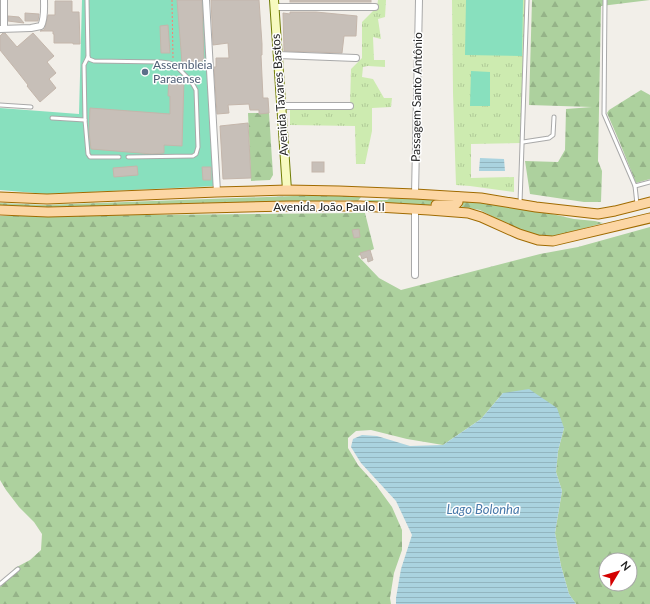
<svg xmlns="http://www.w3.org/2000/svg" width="650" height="604" font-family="Lato,sans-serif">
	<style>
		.grass { fill: url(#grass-tufts) }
		.forest { fill: url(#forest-firs); fill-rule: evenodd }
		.pitch { fill: #88e0be }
		.water { fill: url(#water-rules) }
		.building { fill: #c7bfb8; stroke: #c4b6ab }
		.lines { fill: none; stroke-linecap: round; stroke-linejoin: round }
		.lane-casing { stroke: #a9a9a9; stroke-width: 5 }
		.street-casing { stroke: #a9a9a9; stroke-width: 8 }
		.secondary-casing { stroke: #707d05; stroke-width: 10 }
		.primary-casing { stroke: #a06b00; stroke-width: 11 }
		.path { stroke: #fa8072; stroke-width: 1; stroke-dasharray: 2 2; stroke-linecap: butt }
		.lane { stroke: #fff; stroke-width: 3 }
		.street { stroke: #fff; stroke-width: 6 }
		.secondary { stroke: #f7fabf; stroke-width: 8 }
		.primary { stroke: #fcd6a4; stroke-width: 9 }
		.service-dot { fill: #5c6f8a; stroke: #fff; stroke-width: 1.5 }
		.labels { text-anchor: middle; stroke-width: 3; stroke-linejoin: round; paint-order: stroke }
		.service-label { font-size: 12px; fill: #4e5e75; stroke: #fff; text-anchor: start }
		.street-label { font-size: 12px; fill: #222; stroke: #fff }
		.water-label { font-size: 13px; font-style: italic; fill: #4a7aab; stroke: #fff }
	</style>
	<defs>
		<pattern id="grass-tufts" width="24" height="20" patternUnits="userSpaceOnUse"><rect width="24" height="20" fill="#cdebb0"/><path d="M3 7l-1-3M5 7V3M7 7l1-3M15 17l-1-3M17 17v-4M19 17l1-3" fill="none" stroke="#b0c997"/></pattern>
		<pattern id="forest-firs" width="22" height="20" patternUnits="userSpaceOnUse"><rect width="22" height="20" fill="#add19e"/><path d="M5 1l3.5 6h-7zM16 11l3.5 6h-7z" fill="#95b388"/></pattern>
		<pattern id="water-rules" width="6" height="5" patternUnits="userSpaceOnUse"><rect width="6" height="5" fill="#aad3df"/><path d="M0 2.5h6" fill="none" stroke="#92b5bf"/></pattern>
	</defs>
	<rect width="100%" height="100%" fill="#f2efe9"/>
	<g class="grass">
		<path d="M378,0H386L385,17L378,19L381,39L373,37L374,60H385V67L368,66L363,67L362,77L373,79L384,98H392L391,107L372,108V131L365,164H356L355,126L290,125V106H350L351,69L362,58V22L377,7Z"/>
		<path d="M452,0H526L523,143L471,144V178L514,177V192L470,186L456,185L453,93Z"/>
	</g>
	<g class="forest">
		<path d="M532,0H650L601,6L598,161L602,171L601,202H584L530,194L525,161L558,162L565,150L566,109L592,107L529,105Z"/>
		<path d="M641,90L650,95V179L636,183L620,143L607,113L609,110Z"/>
		<path d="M248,113H269L273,175L270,180L251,181Z"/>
		<path d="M320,195H352L361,197L358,201L346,200L297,202H255L34,209L0,207V203L44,205Z"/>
		<path d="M394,196L456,199L454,202L437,201L428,206L364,203L365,200H387Z"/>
		<path d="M463,200L543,212L574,219L595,221L603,223L553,237L533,235L503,222L480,210L462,207Z"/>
		<path d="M365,213L374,249L358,256L379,278L401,290L540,254L578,247L650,227V604H576L569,594L561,566L555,533L562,491L556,472L558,451L564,428L503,393L481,419L443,445L407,439L371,430L356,431L348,438V448L358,465L376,485L392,507L402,530V550L394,573L390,598L391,604H0V587L15,568L30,560L41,550L42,534L34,522L19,507L6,490L0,480V216H36ZM606,560H630V584H606Z"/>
	</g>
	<g class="pitch">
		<path d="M82,0H206L217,186L47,194L0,190V108L79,114Z"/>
		<path d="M466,0H523L522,56L465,55Z"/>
		<path d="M471,71L490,72V106H470Z"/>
	</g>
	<g class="water">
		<path d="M480,158L504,159L505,171H479Z"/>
		<path d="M529,389L557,408L564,428L558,451L556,472L562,491L555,533L561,566L569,594L576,604H396V598L401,569L412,535L396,501L361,463L351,447L353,439L362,435L377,436L410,446L443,445L481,419L503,393Z"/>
	</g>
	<g class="building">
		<path d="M177,0H202L204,61L182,63Z"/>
		<path d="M211,0H259L262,44V55H261L263,98H268L269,113L259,114V110H250L249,104L228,105L229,113L217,114L214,67H216V58H229L228,43L213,45Z"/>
		<rect x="290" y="0" width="81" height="2"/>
		<path d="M55,1H72V12H79L80,44H73V43H54V34H53V31H40L44,30L45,28L48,15H55Z"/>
		<path d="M290,12H316L357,16L356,36H344L342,53L284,51L283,13L290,14Z"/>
		<path d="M25,13L39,14L38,21H25Z"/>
		<path d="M8,16L19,17L24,23L8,21Z"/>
		<path d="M168,25L170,53H161L160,26Z"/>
		<path d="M3,33H5L17,47L33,33L54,56L47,62L56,73L49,79L56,88L40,102L27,86L28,85L17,71L0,50V36Z"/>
		<path d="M169,76L182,77L184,79L182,146L164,145V153L152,154L91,149L89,132L90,108L170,114V96H168Z"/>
		<path d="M248,123L251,178L223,179L220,126Z"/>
		<rect x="312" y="162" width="12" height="10"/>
		<path d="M137,166L138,175L114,177L113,168Z"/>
		<path d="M202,167H211V180H203Z"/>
		<path d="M359,229L360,237L354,238L352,230Z"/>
		<path d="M370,250L373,260L368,262L367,257L362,259L360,253Z"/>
	</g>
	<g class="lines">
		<defs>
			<g id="lane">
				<path d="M87,0L88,57L84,65L85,120L88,154L90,157H119"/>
				<path d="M605,0L604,114L635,186L650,182"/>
				<path d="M88,57L89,59L94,61L161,62L169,63L176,66L191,81L196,90L198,147L196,154L193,156L128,157"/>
				<path d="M0,105L31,107"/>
				<path d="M52,118L85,120"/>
				<path d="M523,142L549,138L553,135L554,117"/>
				<path d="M635,186L637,204"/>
				<path d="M520,203L527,0"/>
				<path d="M0,584L18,569"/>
			</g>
			<g id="street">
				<path d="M4,0V28"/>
				<path d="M206,0L217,192"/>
				<path d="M275,7H375"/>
				<path d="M0,29L31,28L41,26C45,18 44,8 44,0"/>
				<path d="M278,55L356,58"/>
				<path d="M281,106H350"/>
				<path d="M415,194L419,0"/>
				<path d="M415,275V209"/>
			</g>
			<path id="secondary" d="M274,0L287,190"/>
			<g id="primary">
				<path d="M0,197L47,199L217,192L287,190L339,191L415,194L481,198L536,207L598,214L615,211L650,202"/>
				<path d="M436,205H455L458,202V197"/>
				<path d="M0,210L48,212L289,206H360L429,210L468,213L481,217L519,234L538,240L553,241L650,218"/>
			</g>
		</defs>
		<use href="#lane" class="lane-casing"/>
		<use href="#street" class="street-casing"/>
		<use href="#secondary" class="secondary-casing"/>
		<use href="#primary" class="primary-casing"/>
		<path class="path" d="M172,0L173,59"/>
		<use href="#lane" class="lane"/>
		<use href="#street" class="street"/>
		<use href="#secondary" class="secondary"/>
		<use href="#primary" class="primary"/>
	</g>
	<circle class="service-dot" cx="145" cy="72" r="4"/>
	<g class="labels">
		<g class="service-label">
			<text x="153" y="69">Assembleia<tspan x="153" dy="14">Paraense</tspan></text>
		</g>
		<g class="street-label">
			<text transform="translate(280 95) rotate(-94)" y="4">Avenida Tavares Bastos</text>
			<text transform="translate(417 97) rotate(-89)" y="4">Passagem Santo Antônio</text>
			<text x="329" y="211">Avenida João Paulo II</text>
		</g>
		<g class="water-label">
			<text x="483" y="514">Lago Bolonha</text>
		</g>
	</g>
	<g transform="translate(618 572) rotate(52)"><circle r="19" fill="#ffffff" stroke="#a7a7a7"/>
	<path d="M0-3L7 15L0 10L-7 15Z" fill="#d40000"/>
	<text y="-6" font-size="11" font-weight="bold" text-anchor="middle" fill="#222222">N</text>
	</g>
</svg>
